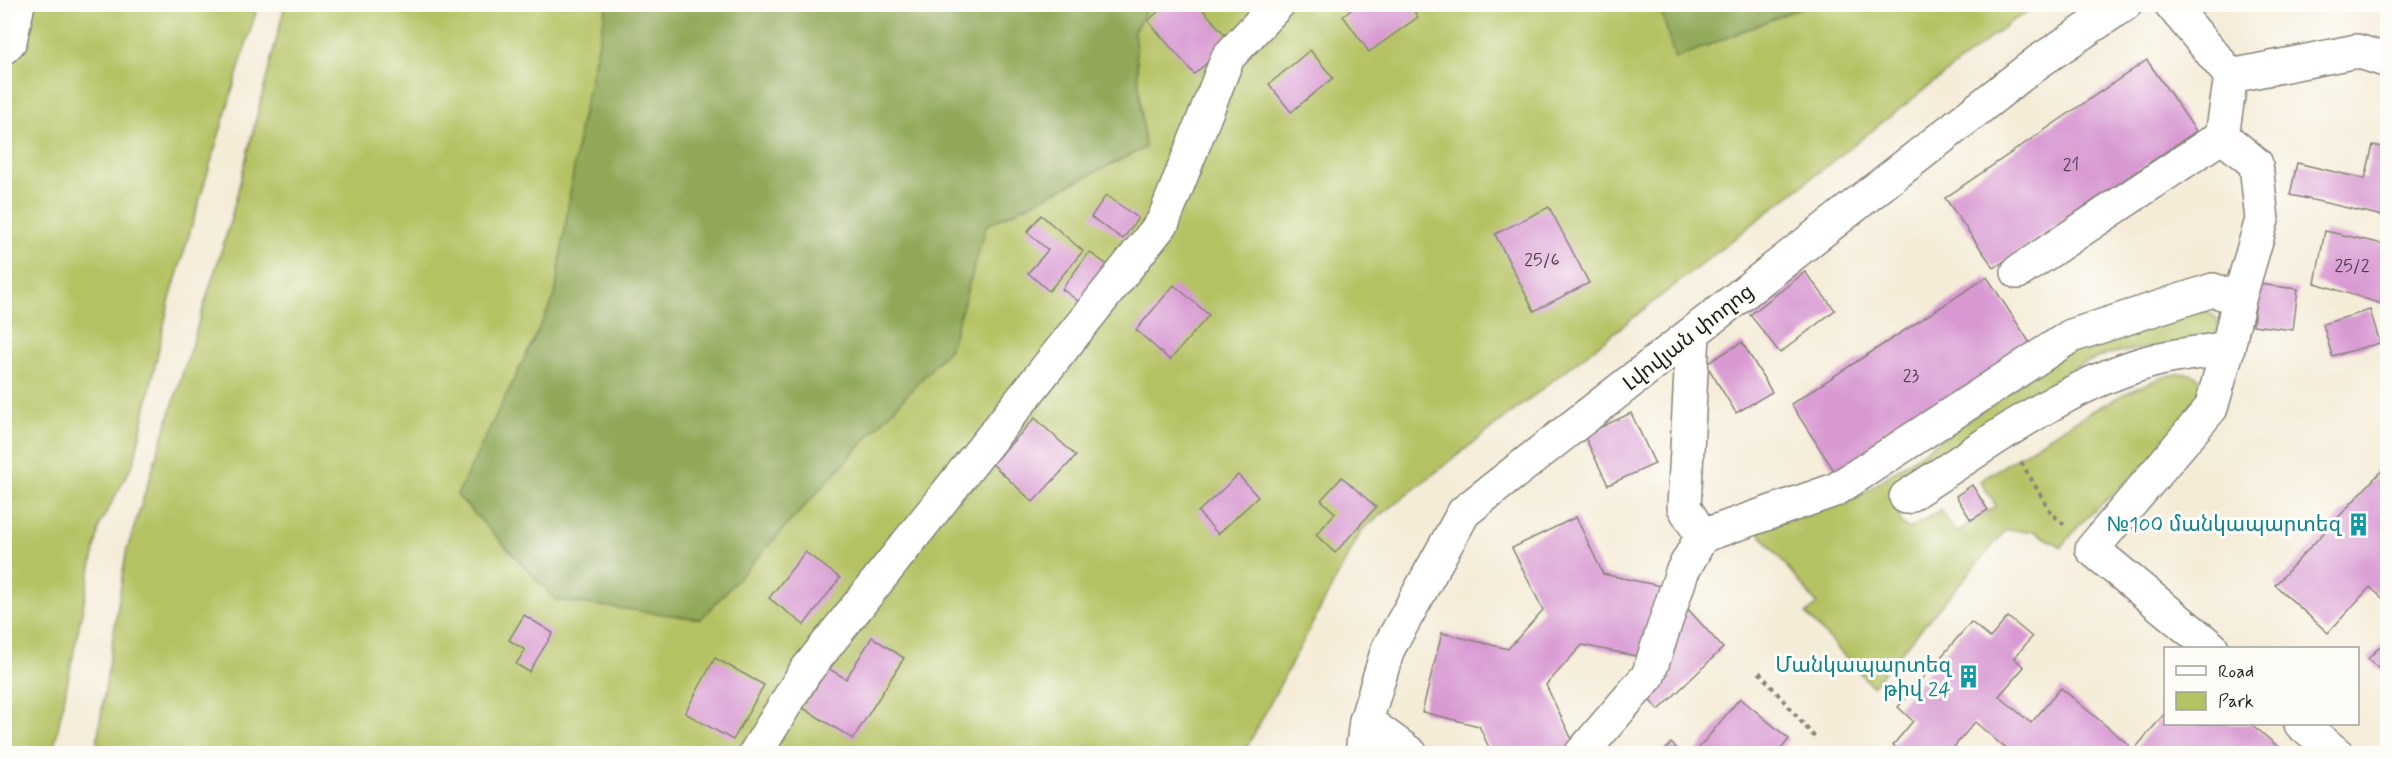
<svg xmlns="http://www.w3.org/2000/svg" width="2392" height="758" font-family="Mynerve,'Noto Sans Armenian',sans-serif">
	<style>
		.green { fill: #b5c263; stroke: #686f40; stroke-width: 1.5 }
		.forest { fill: #90a859; stroke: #56623a; stroke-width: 1.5 }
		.building { fill: #d898d2 }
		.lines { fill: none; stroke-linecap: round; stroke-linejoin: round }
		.minor-casing { stroke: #88847a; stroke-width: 36 }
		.path { stroke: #88847a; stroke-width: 4; stroke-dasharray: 4.5 4.5; stroke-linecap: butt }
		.minor { stroke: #fff; stroke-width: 33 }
		.labels { text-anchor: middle; stroke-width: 6; stroke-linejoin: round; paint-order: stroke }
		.number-label { font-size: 18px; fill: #4b3b4a }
		.street-label { font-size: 21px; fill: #1c1c1c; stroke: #fdfcf7 }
		.culture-label { font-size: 21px; fill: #0d838f; stroke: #fdfcf7; text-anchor: end }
	</style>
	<rect width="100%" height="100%" fill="#fdfcf7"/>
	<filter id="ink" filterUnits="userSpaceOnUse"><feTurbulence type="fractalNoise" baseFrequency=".0167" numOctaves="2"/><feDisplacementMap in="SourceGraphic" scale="12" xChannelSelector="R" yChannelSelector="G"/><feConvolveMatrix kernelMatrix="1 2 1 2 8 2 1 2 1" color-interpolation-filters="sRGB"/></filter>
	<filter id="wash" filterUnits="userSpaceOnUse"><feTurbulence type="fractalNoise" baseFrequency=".008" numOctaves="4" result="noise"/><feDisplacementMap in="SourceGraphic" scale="24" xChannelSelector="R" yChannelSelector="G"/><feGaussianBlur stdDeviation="1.35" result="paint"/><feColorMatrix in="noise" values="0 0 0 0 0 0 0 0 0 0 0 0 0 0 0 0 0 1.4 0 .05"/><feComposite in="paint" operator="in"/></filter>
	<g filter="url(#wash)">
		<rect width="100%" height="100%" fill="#f5ecd8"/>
		<g class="green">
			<path d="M4,5H258L169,302L134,462L100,524L53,753H5Z"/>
			<path d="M285,5H2038L2012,21L1362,530L1244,753L95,754L126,553L229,226Z"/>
			<path d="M2199,309C2216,314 2222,320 2216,338L2107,354L2073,368L1897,484L1895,501L1901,523L1910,529L1941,510L1956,533L1996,506L1980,481C2015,459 2154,364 2191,374C2200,376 2205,386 2209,393L2172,440L2080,524L2062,547L2033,531L2006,530L1872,686L1806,614L1817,604L1757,530L1861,495L2061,355Z"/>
		</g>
		<g class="forest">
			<path d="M1659,4H1807V5L1675,59Z"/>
			<path d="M607,5H1150L1134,31L1145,148L987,225L950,348L701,619L556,600L457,495L555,296L580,126Z"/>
		</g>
		<g id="blocks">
			<g class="building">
				<path d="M1166,4H1198L1231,42L1194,74L1148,21Z"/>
				<path d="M1359,4H1409L1418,17L1369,52L1343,16Z"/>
				<path d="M1310,50L1333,78L1291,112L1269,84Z"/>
				<path d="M2147,60L2196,131L1994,268L1945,198Z"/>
				<path d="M2373,145L2388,148V217L2290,195L2297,163L2365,179Z"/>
				<path d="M1106,195L1138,218L1123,239L1091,217Z"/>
				<path d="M1549,207L1589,283L1534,311L1495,234Z"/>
				<path d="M1041,215L1083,251L1049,291L1028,273L1048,250L1027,232Z"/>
				<path d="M2325,231L2388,245V306L2315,283Z"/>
				<path d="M1089,252L1109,266L1082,304L1062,289Z"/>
				<path d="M1805,272L1835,310L1780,353L1750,315Z"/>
				<path d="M1987,277L2032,346L1836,474L1791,404Z"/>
				<path d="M2258,284L2298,289L2293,330L2253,325Z"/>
				<path d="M1174,285L1209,315L1170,360L1136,330Z"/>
				<path d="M2370,310L2380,343L2332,356L2323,324Z"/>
				<path d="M1742,342L1772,392L1736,413L1706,364Z"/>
				<path d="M1631,413L1655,464L1608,485L1584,435Z"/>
				<path d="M1035,418L1076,456L1033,502L992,464Z"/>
				<path d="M2388,464V603L2370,587L2328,633L2275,585Z"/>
				<path d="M1238,475L1258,497L1218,534L1198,512Z"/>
				<path d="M1342,477L1376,507L1335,553L1316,535L1335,513L1321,500Z"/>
				<path d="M1972,485L1988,510L1971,520L1956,496Z"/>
				<path d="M1576,517L1603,574L1661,586L1646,658L1582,645L1546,685L1574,744L1555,754H1492L1479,726L1422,712L1442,633L1508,649L1543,610L1512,548Z"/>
				<path d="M805,552L840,578L804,625L769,598Z"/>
				<path d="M1687,608L1723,648L1659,710L1649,700Z"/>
				<path d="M524,615L553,633L529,672L516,664L525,650L509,640Z"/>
				<path d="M2008,617L2032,637L2014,658L2024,667L1999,696L2031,723L2061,688L2129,745L2122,754H2012L1975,722L1948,754H1903L1893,745L1913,721L1898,707L1971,622L1990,638Z"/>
				<path d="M872,637L904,658L853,739L803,708L828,668L846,679Z"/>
				<path d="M2388,638V677L2368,659Z"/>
				<path d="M715,658L764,685L733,740L685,713Z"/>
				<path d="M1740,698L1789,739L1777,754H1694Z"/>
				<path d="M2166,712V724H2251L2287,754H2136L2133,751Z"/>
				<path d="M1671,743L1683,754H1662Z"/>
			</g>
		</g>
	</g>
	<g filter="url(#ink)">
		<use href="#blocks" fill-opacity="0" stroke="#88847a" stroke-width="1.5"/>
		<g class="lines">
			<defs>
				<g id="minor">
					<path d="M2171,4L2231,76"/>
					<path d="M4,47L10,41L18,4"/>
					<path d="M2222,136L2256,164L2262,220L2239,299L2228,348"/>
					<path d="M2018,272L2222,136L2231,76L2357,51L2388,61"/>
					<path d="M1693,334L1684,507L1702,536L1835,490L2071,336L2213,290L2239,299"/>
					<path d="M1906,497C1985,447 2068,381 2160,359C2182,354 2206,352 2228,348L2211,408L2092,549L2212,648"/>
					<path d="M1366,721L1411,754"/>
					<path d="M2301,724L2337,754"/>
					<path d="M755,754L805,672L1163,222L1228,57L1278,4"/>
					<path d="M1362,754L1366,721L1388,649L1464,512L2038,62L2125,4"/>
					<path d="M1581,754L1648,676L1682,572L1702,536"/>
				</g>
			</defs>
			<use href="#minor" class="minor-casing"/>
			<g class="path">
				<path d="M2021,462L2052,514L2067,527"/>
				<path d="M1759,672L1817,740"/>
			</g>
			<use href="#minor" class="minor"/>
		</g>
	</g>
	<defs>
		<symbol id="building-bare" viewBox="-9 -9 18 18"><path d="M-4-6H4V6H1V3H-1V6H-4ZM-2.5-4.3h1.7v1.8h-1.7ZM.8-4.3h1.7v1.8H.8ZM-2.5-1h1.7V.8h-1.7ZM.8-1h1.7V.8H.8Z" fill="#0f9aa8" stroke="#fdfcf7" stroke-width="2.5" paint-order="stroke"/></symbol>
	</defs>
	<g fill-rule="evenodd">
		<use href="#building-bare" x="2342" y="508" width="33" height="33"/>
		<use href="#building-bare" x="1952" y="660" width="33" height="33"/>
	</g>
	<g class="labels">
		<g class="number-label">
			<text x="2071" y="170">21</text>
			<text x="1542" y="265">25/6</text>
			<text x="2352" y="271">25/2</text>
			<text x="1911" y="381">23</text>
		</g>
		<g class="street-label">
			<text transform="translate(1688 337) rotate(-38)" y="7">Լվովյան փողոց</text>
		</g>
		<g class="culture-label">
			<text x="2341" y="531">№100 մանկապարտեզ</text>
			<text x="1951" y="672">Մանկապարտեզ<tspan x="1951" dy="24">թիվ 24</tspan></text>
		</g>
	</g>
	<rect width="2392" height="758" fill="none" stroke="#fdfcf7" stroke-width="24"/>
	<rect x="2164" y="647" width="195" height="78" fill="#fdfcf7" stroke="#a3a29f" stroke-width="1.5"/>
	<rect x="2176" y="666" width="30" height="9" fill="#ffffff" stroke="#a3a29f" stroke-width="1.5"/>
	<text x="2218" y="677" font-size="18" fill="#1c1c1c">Road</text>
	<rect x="2176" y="692" width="30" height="18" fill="#b5c263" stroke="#a3a29f" stroke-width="1.5"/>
	<text x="2218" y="707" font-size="18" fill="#1c1c1c">Park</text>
</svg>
